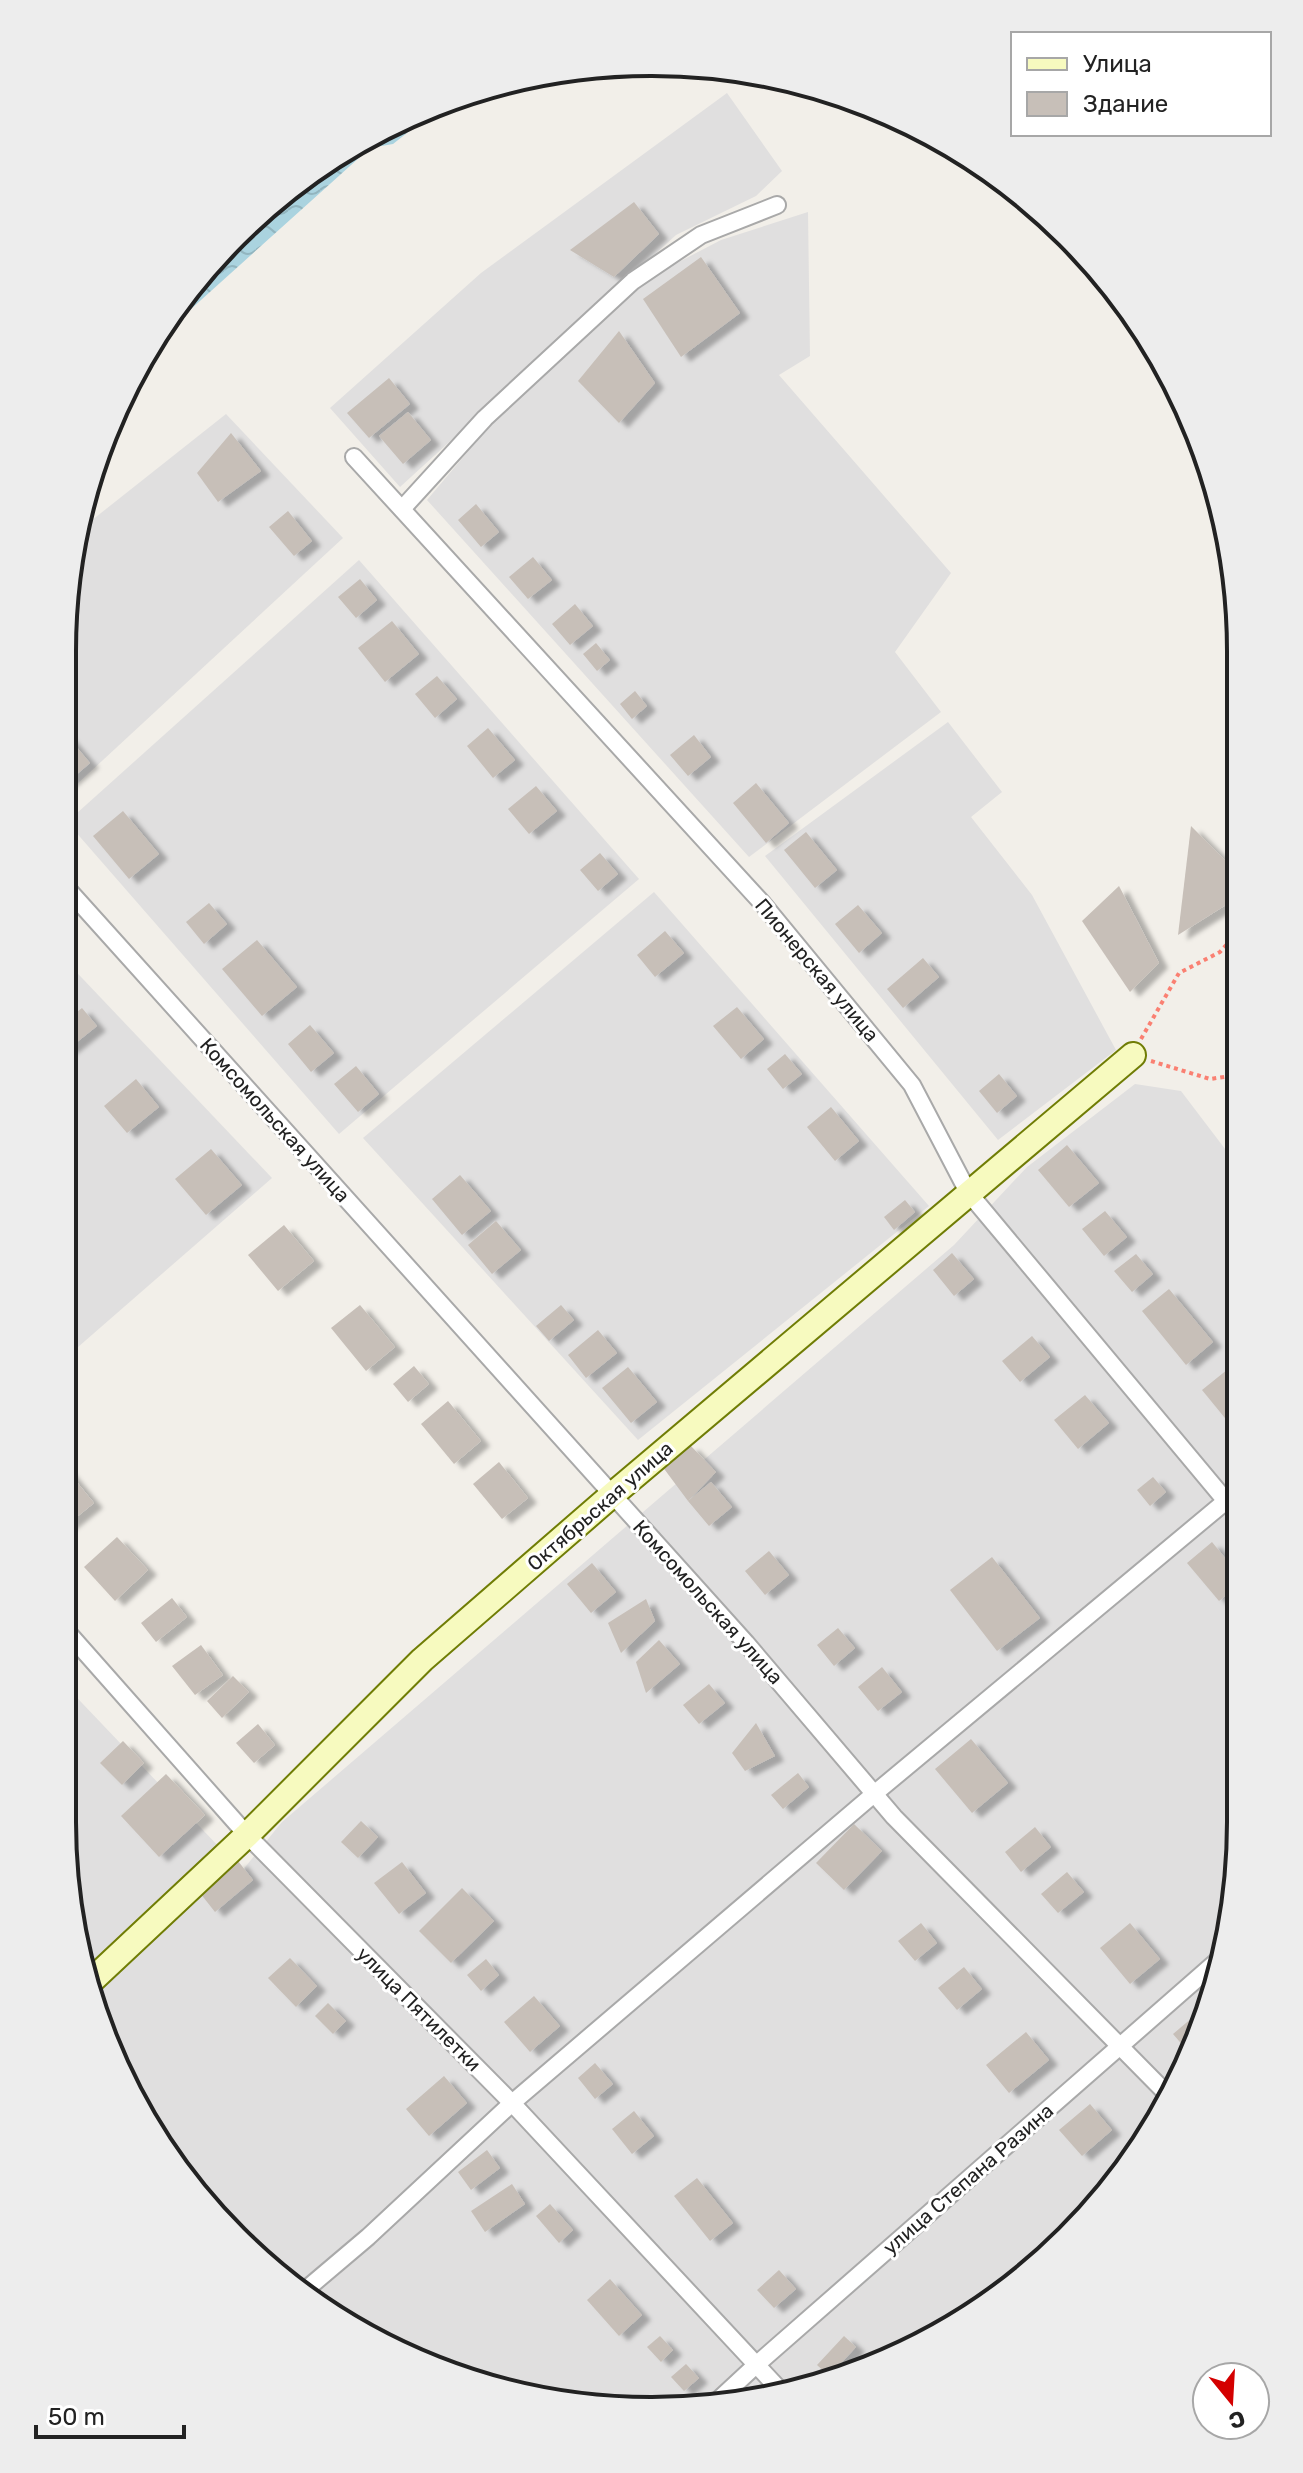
<svg xmlns="http://www.w3.org/2000/svg" width="1303" height="2473" font-family="Rubik,sans-serif">
	<style>
		.residential { fill: #e0dfdf }
		.water { fill: url(#water-waves) }
		.building { fill: #c7bfb8; filter: url(#shadow) }
		.lines { fill: none; stroke-linecap: round; stroke-linejoin: round }
		.street-casing { stroke: #a9a9a9; stroke-width: 20 }
		.secondary-casing { stroke: #707d05; stroke-width: 28 }
		.path { stroke: #fa8072; stroke-width: 4; stroke-dasharray: 4 4; stroke-linecap: butt }
		.street { stroke: #fff; stroke-width: 16 }
		.secondary { stroke: #f7fabf; stroke-width: 24 }
		.labels { text-anchor: middle; stroke-width: 6; stroke-linejoin: round; paint-order: stroke }
		.street-label { font-size: 20px; fill: #222; stroke: #fff }
		.rim { fill: none; stroke: #222; stroke-width: 4 }
	</style>
	<defs>
		<pattern id="water-waves" width="16" height="10" patternUnits="userSpaceOnUse" patternTransform="scale(2)"><rect width="16" height="10" fill="#aad3df"/><path d="M0 5q4-4 8 0t8 0" fill="none" stroke="#92b5bf"/></pattern>
		<filter id="shadow"><feDropShadow dx="9" dy="5" stdDeviation="2" flood-color="#0004"/></filter>
	</defs>
	<rect width="100%" height="100%" fill="#f2efe9"/>
	<g class="residential">
		<path d="M727,93L782,171L756,196L676,235L400,487L330,408L481,273Z"/>
		<path d="M808,212L810,356L779,375L951,573L895,652L941,712L749,857L427,500L492,423L652,276L721,240Z"/>
		<path d="M226,414L343,538L63,797V613L77,532Z"/>
		<path d="M359,560L639,879L339,1134L67,822Z"/>
		<path d="M948,722L1002,792L971,817L1032,895L1116,1050L998,1140L765,856Z"/>
		<path d="M654,892L929,1206L638,1440L363,1138Z"/>
		<path d="M63,958L272,1178L62,1361Z"/>
		<path d="M1135,1084L1181,1091L1238,1166L1240,1860L1221,1975L1180,2083L1068,2239L979,2312L878,2366L691,2410L499,2391L324,2312L184,2181L93,2011L62,1821V1682L242,1871L282,1822L954,1245L1027,1167Z"/>
	</g>
	<path class="water" d="M450,99L393,144L370,148L151,345L184,292L263,208L357,141Z"/>
	<g class="building">
		<path d="M634,202L659,234L614,277L570,250Z"/>
		<path d="M701,257L740,313L681,357L643,299Z"/>
		<path d="M619,331L655,383L619,423L578,381Z"/>
		<path d="M389,378L410,404L369,438L347,413Z"/>
		<path d="M408,412L431,440L403,464L379,436Z"/>
		<path d="M231,433L261,471L218,502L197,473Z"/>
		<path d="M476,504L499,532L481,547L458,520Z"/>
		<path d="M288,511L312,541L294,556L269,527Z"/>
		<path d="M533,557L552,580L528,599L509,577Z"/>
		<path d="M360,579L377,600L356,618L338,597Z"/>
		<path d="M575,604L593,626L570,645L552,624Z"/>
		<path d="M392,621L419,654L385,682L358,648Z"/>
		<path d="M596,643L610,660L597,671L583,654Z"/>
		<path d="M437,676L457,699L435,718L415,694Z"/>
		<path d="M635,691L647,706L632,719L620,704Z"/>
		<path d="M488,728L515,760L493,778L467,746Z"/>
		<path d="M63,731L90,763L63,786Z"/>
		<path d="M694,735L711,757L688,776L670,755Z"/>
		<path d="M756,783L789,823L766,843L733,803Z"/>
		<path d="M536,786L557,811L529,834L508,809Z"/>
		<path d="M123,811L159,854L129,879L93,836Z"/>
		<path d="M1191,826L1237,872V898L1178,935Z"/>
		<path d="M806,832L837,870L815,888L784,850Z"/>
		<path d="M600,853L618,874L598,891L580,870Z"/>
		<path d="M1119,886L1159,963L1130,992L1082,921Z"/>
		<path d="M209,903L227,924L204,944L186,922Z"/>
		<path d="M858,905L882,933L859,953L835,924Z"/>
		<path d="M665,931L684,953L655,977L637,955Z"/>
		<path d="M257,940L297,987L262,1016L222,969Z"/>
		<path d="M923,958L939,977L903,1008L887,989Z"/>
		<path d="M737,1007L764,1039L741,1059L713,1026Z"/>
		<path d="M82,1008L97,1026L67,1050L63,1046V1023Z"/>
		<path d="M310,1025L334,1053L311,1072L288,1044Z"/>
		<path d="M785,1054L802,1074L783,1089L767,1069Z"/>
		<path d="M356,1066L379,1094L358,1112L334,1084Z"/>
		<path d="M999,1074L1017,1096L997,1113L979,1091Z"/>
		<path d="M136,1079L159,1107L127,1133L104,1106Z"/>
		<path d="M831,1107L859,1141L835,1161L807,1127Z"/>
		<path d="M1067,1145L1099,1183L1069,1207L1038,1170Z"/>
		<path d="M211,1149L242,1185L206,1215L175,1179Z"/>
		<path d="M460,1175L491,1211L462,1235L432,1199Z"/>
		<path d="M905,1200L915,1212L894,1230L884,1217Z"/>
		<path d="M1105,1211L1127,1237L1104,1256L1082,1229Z"/>
		<path d="M496,1221L521,1250L492,1274L468,1245Z"/>
		<path d="M284,1225L314,1261L278,1291L248,1255Z"/>
		<path d="M952,1253L974,1279L954,1296L933,1270Z"/>
		<path d="M1136,1254L1153,1274L1132,1292L1114,1271Z"/>
		<path d="M1169,1289L1213,1342L1186,1365L1142,1311Z"/>
		<path d="M360,1305L395,1347L366,1371L331,1328Z"/>
		<path d="M561,1305L574,1320L549,1341L536,1326Z"/>
		<path d="M598,1330L617,1353L586,1378L568,1355Z"/>
		<path d="M1032,1336L1050,1357L1020,1382L1002,1361Z"/>
		<path d="M1238,1361V1434L1202,1390Z"/>
		<path d="M414,1366L429,1384L408,1402L393,1384Z"/>
		<path d="M628,1367L657,1402L631,1423L602,1388Z"/>
		<path d="M1085,1395L1109,1423L1078,1449L1054,1420Z"/>
		<path d="M448,1401L481,1441L454,1464L421,1424Z"/>
		<path d="M690,1445L716,1472L688,1501L711,1482L732,1507L709,1526L688,1501L662,1466Z"/>
		<path d="M499,1462L528,1498L502,1519L473,1484Z"/>
		<path d="M62,1464L94,1503L62,1529Z"/>
		<path d="M1153,1477L1166,1492L1150,1506L1137,1490Z"/>
		<path d="M117,1537L148,1570L115,1601L84,1567Z"/>
		<path d="M1212,1542L1239,1575V1585L1219,1601L1187,1563Z"/>
		<path d="M769,1551L789,1575L765,1595L745,1571Z"/>
		<path d="M992,1557L1040,1618L997,1651L950,1590Z"/>
		<path d="M592,1563L616,1592L591,1613L567,1584Z"/>
		<path d="M172,1598L187,1617L156,1642L141,1623Z"/>
		<path d="M646,1599L655,1621L621,1653L608,1623Z"/>
		<path d="M838,1628L855,1648L834,1666L817,1645Z"/>
		<path d="M659,1640L680,1664L646,1693L636,1662Z"/>
		<path d="M201,1645L223,1675L195,1695L172,1666Z"/>
		<path d="M882,1667L902,1692L878,1711L858,1687Z"/>
		<path d="M233,1676L249,1692L222,1718L207,1701Z"/>
		<path d="M709,1684L725,1703L699,1724L683,1705Z"/>
		<path d="M756,1723L775,1756L745,1771L732,1753Z"/>
		<path d="M258,1724L275,1745L254,1763L236,1743Z"/>
		<path d="M971,1739L1008,1783L972,1813L935,1769Z"/>
		<path d="M123,1741L144,1763L122,1785L100,1763Z"/>
		<path d="M798,1773L809,1787L783,1809L771,1795Z"/>
		<path d="M166,1774L205,1815L159,1857L121,1816Z"/>
		<path d="M361,1821L378,1837L358,1858L341,1842Z"/>
		<path d="M854,1824L882,1851L844,1890L816,1863Z"/>
		<path d="M1035,1827L1051,1847L1021,1872L1005,1852Z"/>
		<path d="M238,1861L253,1880L215,1912L200,1893Z"/>
		<path d="M402,1862L426,1893L399,1914L374,1883Z"/>
		<path d="M1067,1872L1084,1892L1058,1913L1041,1894Z"/>
		<path d="M462,1888L494,1921L451,1963L419,1931Z"/>
		<path d="M921,1923L937,1943L915,1961L898,1941Z"/>
		<path d="M1130,1923L1160,1959L1130,1984L1100,1948Z"/>
		<path d="M290,1958L317,1986L296,2007L268,1978Z"/>
		<path d="M486,1959L499,1975L481,1991L467,1975Z"/>
		<path d="M964,1967L982,1989L957,2010L938,1988Z"/>
		<path d="M534,1996L560,2026L530,2052L504,2022Z"/>
		<path d="M328,2003L346,2021L333,2034L315,2016Z"/>
		<path d="M1199,2012L1204,2018L1191,2055L1173,2034Z"/>
		<path d="M1026,2032L1049,2060L1009,2093L986,2065Z"/>
		<path d="M595,2063L613,2084L595,2099L578,2078Z"/>
		<path d="M444,2076L467,2103L429,2136L406,2109Z"/>
		<path d="M1090,2104L1112,2130L1082,2156L1059,2130Z"/>
		<path d="M634,2111L654,2136L632,2154L612,2129Z"/>
		<path d="M487,2150L500,2168L471,2190L458,2172Z"/>
		<path d="M697,2178L733,2223L710,2241L674,2196Z"/>
		<path d="M512,2184L525,2204L485,2232L471,2211Z"/>
		<path d="M550,2204L573,2230L559,2243L536,2216Z"/>
		<path d="M779,2270L796,2289L774,2308L757,2290Z"/>
		<path d="M610,2279L642,2315L619,2336L587,2300Z"/>
		<path d="M660,2336L673,2350L661,2362L647,2347Z"/>
		<path d="M844,2336L856,2347L829,2376L817,2365Z"/>
		<path d="M686,2364L699,2378L684,2391L671,2377Z"/>
	</g>
	<g class="lines">
		<defs>
			<g id="street">
				<path d="M354,457L763,904L912,1085L968,1192L1226,1501L1229,1499L1239,1510"/>
				<path d="M402,509L485,418L633,281L701,235L777,205"/>
				<path d="M63,884L746,1643L894,1817L1170,2097"/>
				<path d="M62,1626L247,1835L512,2103L779,2389"/>
				<path d="M303,2292L368,2237L512,2103L874,1794L1226,1501"/>
				<path d="M714,2404L756,2365L1224,1955"/>
			</g>
			<path id="secondary" d="M89,1983L247,1835L422,1660L612,1495L1133,1055"/>
		</defs>
		<use href="#street" class="street-casing"/>
		<use href="#secondary" class="secondary-casing"/>
		<g class="path">
			<path d="M1141,1039L1179,973L1220,952L1237,933"/>
			<path d="M1151,1061L1210,1079L1237,1075"/>
		</g>
		<use href="#street" class="street"/>
		<use href="#secondary" class="secondary"/>
	</g>
	<g class="labels">
		<g class="street-label">
			<text transform="translate(817 970) rotate(50)" y="7">Пионерская улица</text>
			<text transform="translate(275 1120) rotate(48)" y="7">Комсомольская улица</text>
			<text transform="translate(600 1506) rotate(-41)" y="7">Октябрьская улица</text>
			<text transform="translate(708 1602) rotate(48)" y="7">Комсомольская улица</text>
			<text transform="translate(419 2009) rotate(45)" y="7">улица Пятилетки</text>
			<text transform="translate(968 2179) rotate(-41)" y="7">улица Степана Разина</text>
		</g>
	</g>
	<path d="M0 0H1303V2473H0ZM651 76H652A575 575 0 0 1 1227 651V1822A575 575 0 0 1 652 2397H651A575 575 0 0 1 76 1822V651A575 575 0 0 1 651 76Z" fill="#ededed" fill-rule="evenodd"/>
	<path class="rim" d="M651 76H652A575 575 0 0 1 1227 651V1822A575 575 0 0 1 652 2397H651A575 575 0 0 1 76 1822V651A575 575 0 0 1 651 76Z"/>
	<rect x="1011" y="32" width="260" height="104" fill="#ffffff" stroke="#a7a7a7" stroke-width="2"/>
	<rect x="1027" y="58" width="40" height="12" fill="#f7fabf" stroke="#a7a7a7" stroke-width="2"/>
	<text x="1083" y="72" font-size="24" fill="#222222">Улица</text>
	<rect x="1027" y="92" width="40" height="24" fill="#c7bfb8" stroke="#a7a7a7" stroke-width="2"/>
	<text x="1083" y="112" font-size="24" fill="#222222">Здание</text>
	<g transform="translate(1231 2401) rotate(162)"><circle r="38" fill="#ffffff" stroke="#a7a7a7" stroke-width="2"/>
	<path d="M0-6L14 30L0 20L-14 30Z" fill="#d40000"/>
	<text y="-12" font-size="22" font-weight="bold" text-anchor="middle" fill="#222222">С</text>
	</g>
	<path d="M36 2425v12h148v-12" fill="none" stroke="#222222" stroke-width="4"/>
	<text x="48" y="2425" font-size="24" fill="#222222" stroke="#ffffff" stroke-width="6" paint-order="stroke">50 m</text>
</svg>
